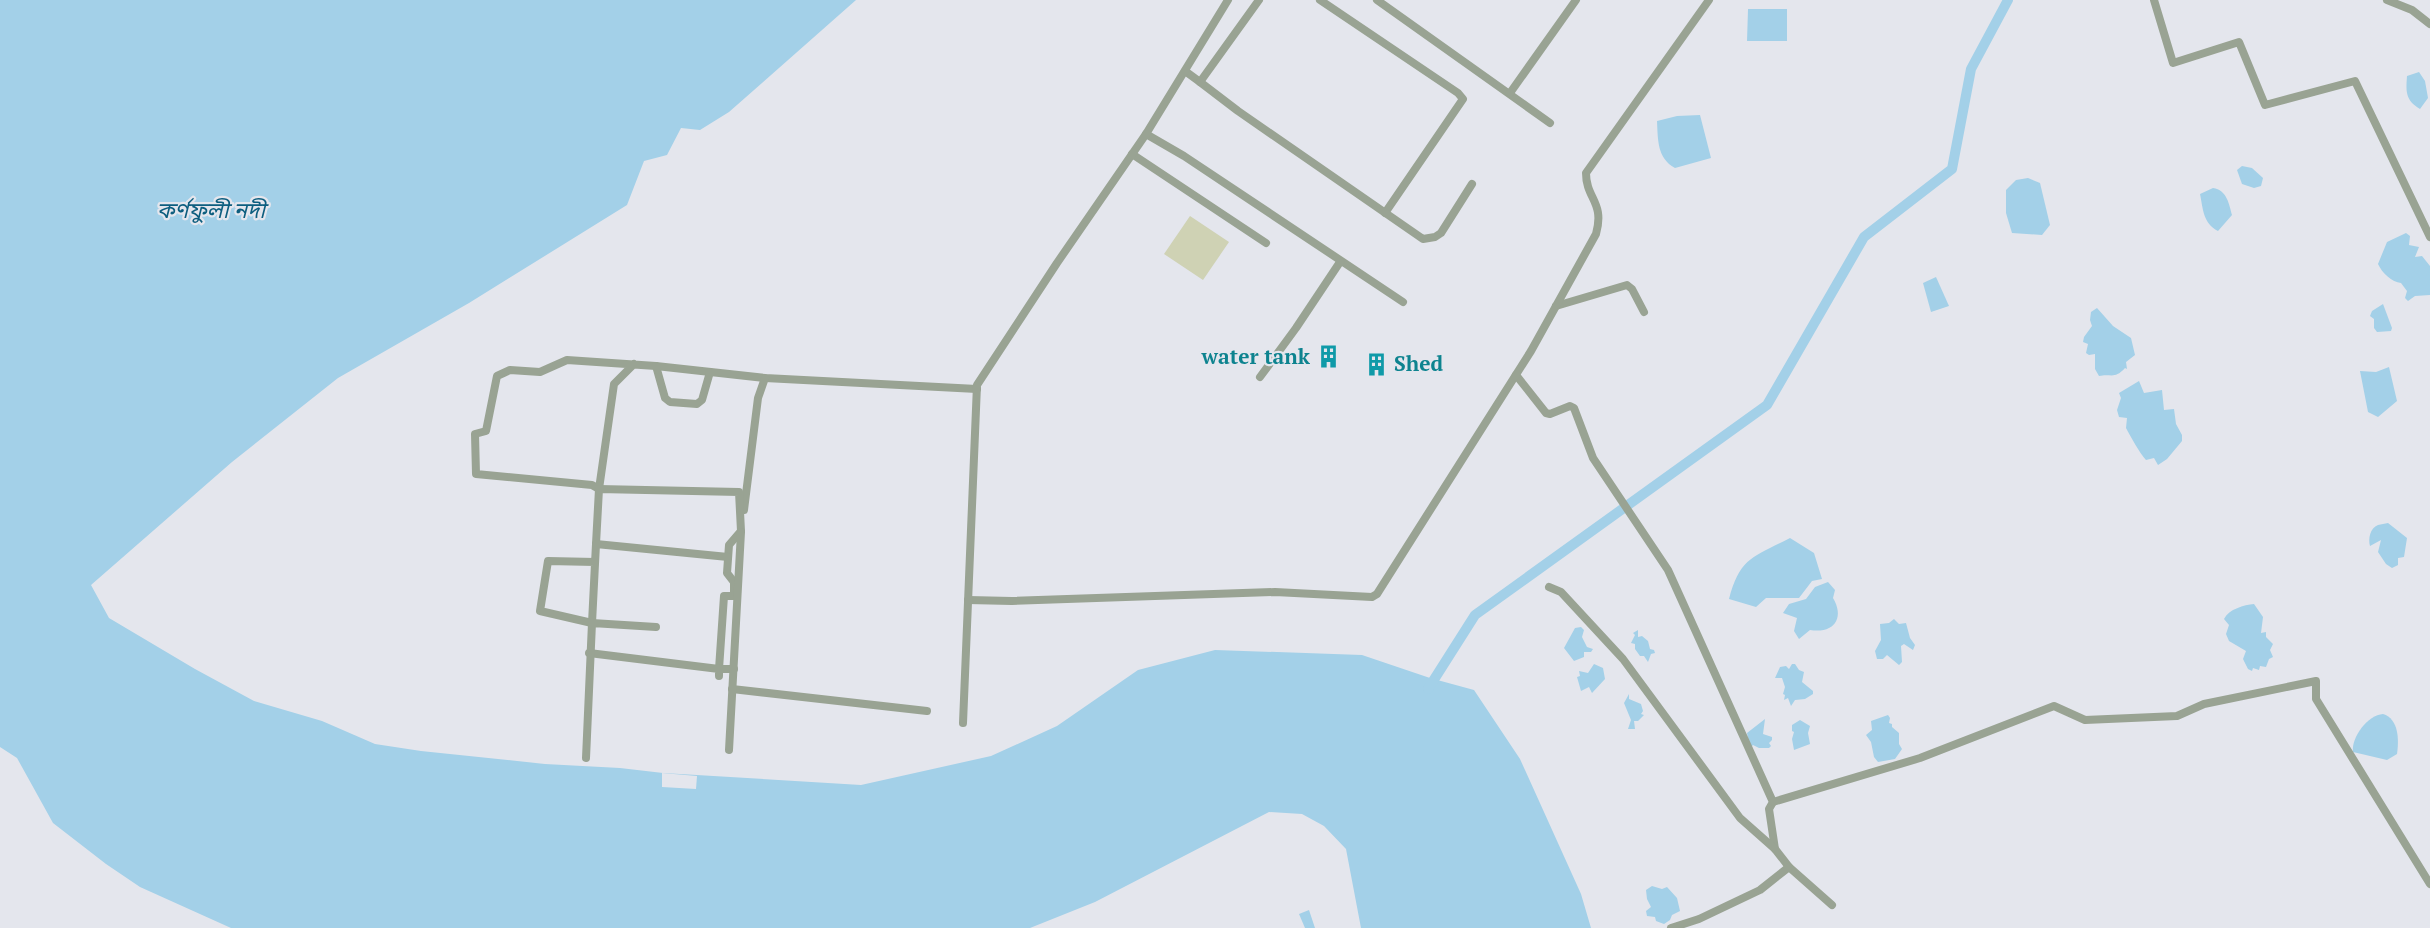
<svg xmlns="http://www.w3.org/2000/svg" width="2430" height="928" font-family="'PT Serif','Noto Sans Bengali',serif">
	<style>
		.green { fill: #cfd2b4 }
		.water { fill: #a3d0e8 }
		.pier { fill: #e4e6ed }
		.lines { fill: none; stroke-linecap: round; stroke-linejoin: round }
		.canal { stroke: #a3d0e8; stroke-width: 10 }
		.minor { stroke: #99a393; stroke-width: 8 }
		.labels { text-anchor: middle; stroke-width: 4.5; stroke-linejoin: round; paint-order: stroke }
		.culture-label { font-size: 21px; font-weight: bold; fill: #0d838f; stroke: #e4e6ed; text-anchor: end }
		.water-label { font-size: 22px; font-style: italic; fill: #0d5e7f; stroke: #e4e6ed }
	</style>
	<rect width="100%" height="100%" fill="#e4e6ed"/>
	<path class="green" d="M1190,216L1229,242L1203,280L1164,254Z"/>
	<g class="water">
		<path d="M0,0H856L729,112L700,130L681,128L667,155L644,161L627,205L469,303L338,378L232,462L91,585L109,618L195,669L254,701L322,721L375,744L421,751L545,764L620,768L663,773L861,785L991,756L1057,726L1138,670L1215,650L1362,655L1430,678L1474,690L1520,759L1581,894L1591,928H1361L1346,849L1324,826L1302,814L1269,812L1095,902L1030,928H231L140,887L106,864L53,823L17,758L0,747Z"/>
		<path d="M1748,9H1787V41H1747Z"/>
		<path d="M2419,72L2425,81L2428,98L2420,109C2405,100 2406,91 2407,76Z"/>
		<path d="M1700,115L1711,158L1675,168C1657,158 1658,140 1657,121L1677,116Z"/>
		<path d="M2242,166L2252,168L2263,178L2261,186L2254,188L2242,184L2237,170Z"/>
		<path d="M2028,178L2040,183L2050,225L2042,235L2012,233L2006,213V190L2016,180Z"/>
		<path d="M2213,188C2227,190 2229,204 2232,215L2218,231C2203,223 2203,209 2200,194Z"/>
		<path d="M2406,233L2410,236L2409,245L2419,247L2415,257L2422,256L2430,266V295L2415,296L2408,301L2405,298L2407,291L2401,283C2392,282 2382,273 2378,264L2387,242Z"/>
		<path d="M1936,277L1949,306L1931,312L1923,283Z"/>
		<path d="M2383,304L2392,328L2391,331L2377,332L2374,328V319L2370,316L2372,311Z"/>
		<path d="M2097,308L2113,326L2131,338L2135,355L2126,362L2127,369L2125,368C2114,380 2111,373 2099,376L2095,369V354L2089,355L2086,353L2088,344L2083,342L2084,337L2092,326L2090,320L2091,312Z"/>
		<path d="M2389,367L2397,401L2378,417L2368,412L2360,371L2376,372Z"/>
		<path d="M2139,381L2144,393L2162,390L2164,410L2174,409L2176,424L2182,435V441L2167,459L2158,465L2154,458L2146,460C2139,452 2131,437 2126,428L2127,418L2119,417L2117,410L2121,398L2119,393Z"/>
		<path d="M2388,523L2407,538L2404,557L2398,558V565L2392,568L2386,564L2378,552L2381,540L2370,546C2368,539 2370,528 2378,525C2381,524 2385,524 2388,523Z"/>
		<path d="M1790,538L1814,553L1822,579L1812,581L1799,598H1766L1756,607L1729,599C1740,557 1754,557 1790,538Z"/>
		<path d="M1828,582L1835,590L1833,598C1845,618 1834,634 1810,630L1799,639L1794,631L1797,618L1783,613L1789,604L1806,599L1815,587Z"/>
		<path d="M2254,604L2263,617L2261,633L2266,632V637L2273,644L2270,650L2273,657L2269,659L2266,667L2260,666L2259,670L2253,668L2252,671L2248,669L2243,659L2246,651L2229,641L2226,634L2229,625L2224,619C2229,609 2244,605 2254,604Z"/>
		<path d="M1894,619L1899,624L1906,623L1910,638L1915,645L1913,650L1904,644L1901,646L1902,662L1899,665L1887,655L1883,659H1877L1875,651L1881,640L1880,624L1889,623Z"/>
		<path d="M1581,627L1584,630L1582,637L1587,647L1593,649L1591,652H1584V657L1574,661L1564,648L1575,628Z"/>
		<path d="M1638,630V637L1642,636L1648,641L1650,649L1654,650L1655,653L1651,654L1648,662L1644,656H1640L1635,649V644L1631,643L1635,635L1633,633Z"/>
		<path d="M1594,664L1603,668L1605,679L1592,693L1589,687L1581,691L1577,677L1580,676L1579,671L1588,673Z"/>
		<path d="M1792,664H1795L1799,670L1804,672L1802,682L1813,691V694L1805,699L1795,700L1791,706L1788,698L1784,700L1785,695L1783,694L1785,687L1782,678H1775L1780,667L1786,666L1789,669Z"/>
		<path d="M1629,694V699L1641,704L1643,711L1641,714L1644,715L1638,721H1634L1635,729H1628L1631,720L1624,703Z"/>
		<path d="M2383,714C2399,719 2399,740 2397,754L2387,760L2353,752C2351,737 2368,715 2383,714Z"/>
		<path d="M1888,715L1890,718L1889,723L1892,724V727L1899,733V744L1902,749L1895,759L1878,762L1874,757L1871,742L1866,735L1872,730L1871,721Z"/>
		<path d="M1765,719L1763,734L1772,737V740L1769,743L1771,746L1769,748H1759L1753,745L1750,748L1747,733Z"/>
		<path d="M1800,720L1810,726L1808,733L1810,744L1794,750L1792,739L1794,732L1792,731V725Z"/>
		<path d="M1652,886L1662,889L1667,887L1677,898L1680,911L1672,915L1670,920L1664,924L1656,921L1655,917L1647,916L1646,911L1651,907L1647,899L1646,890Z"/>
		<path d="M1309,910L1315,928H1305L1299,914Z"/>
	</g>
	<path class="pier" d="M662,773L697,776L696,789L662,787Z"/>
	<g class="lines">
		<path class="canal" d="M1428,689L1475,615L1767,405L1864,237L1952,169L1971,69L2008,0"/>
		<g class="minor">
			<path d="M1320,0L1458,93L1463,99L1385,213"/>
			<path d="M1377,0L1550,123"/>
			<path d="M2154,0L2173,63L2239,42L2265,105L2355,81L2430,237"/>
			<path d="M2387,0L2412,10L2430,24"/>
			<path d="M1185,71L1200,82L1259,0"/>
			<path d="M1200,82L1238,111L1423,239L1435,237L1441,233L1472,184"/>
			<path d="M1510,93L1576,0"/>
			<path d="M1146,134L1184,156L1403,302"/>
			<path d="M1132,154L1266,243"/>
			<path d="M1556,306L1627,285L1632,289L1644,312"/>
			<path d="M634,364L614,384L599,489L592,485L476,474L475,434L486,431L497,376L510,370L540,372L567,360L656,366L765,378L977,389"/>
			<path d="M656,366L665,398L670,402L697,404L702,400L710,372"/>
			<path d="M1516,375L1546,413L1550,414L1570,406L1574,408L1593,458L1668,570L1773,802L1769,809L1775,849"/>
			<path d="M1260,377L1296,328L1340,262"/>
			<path d="M744,510L758,398L765,378"/>
			<path d="M596,544L599,489L739,492L741,531L729,545L727,573L734,582V596H724L719,669H734"/>
			<path d="M595,562L548,561L540,611L592,623L596,544L728,557"/>
			<path d="M1549,587L1561,592L1623,659L1740,818L1775,849L1789,867L1832,905"/>
			<path d="M968,600L1012,601L1275,592L1372,597L1377,594L1531,351L1596,234C1605,202 1586,199 1586,173L1709,0"/>
			<path d="M589,653L719,669V676"/>
			<path d="M732,689L927,711"/>
			<path d="M963,723L977,385L1057,263L1146,134L1228,0"/>
			<path d="M729,750L741,532"/>
			<path d="M586,758L592,623L656,627"/>
			<path d="M1773,802L1920,758L2054,706L2085,720L2177,716L2204,704L2316,681V699L2430,884"/>
			<path d="M1671,928L1699,919L1760,890L1789,867"/>
		</g>
	</g>
	<defs>
		<symbol id="building-bare" viewBox="-9 -9 18 18"><path d="M-4-6H4V6H1V3H-1V6H-4ZM-2.5-4.3h1.7v1.8h-1.7ZM.8-4.3h1.7v1.8H.8ZM-2.5-1h1.7V.8h-1.7ZM.8-1h1.7V.8H.8Z" fill="#0f9aa8" stroke="#e4e6ed" stroke-width="2.5" paint-order="stroke"/></symbol>
	</defs>
	<g fill-rule="evenodd">
		<use href="#building-bare" x="1312" y="340" width="33" height="33"/>
		<use href="#building-bare" x="1360" y="348" width="33" height="33"/>
	</g>
	<g class="labels">
		<g class="culture-label">
			<text x="1310" y="364">water tank</text>
			<text x="1394" y="371" text-anchor="start">Shed</text>
		</g>
		<g class="water-label">
			<text x="211" y="218">কর্ণফুলী নদী</text>
		</g>
	</g>
</svg>
